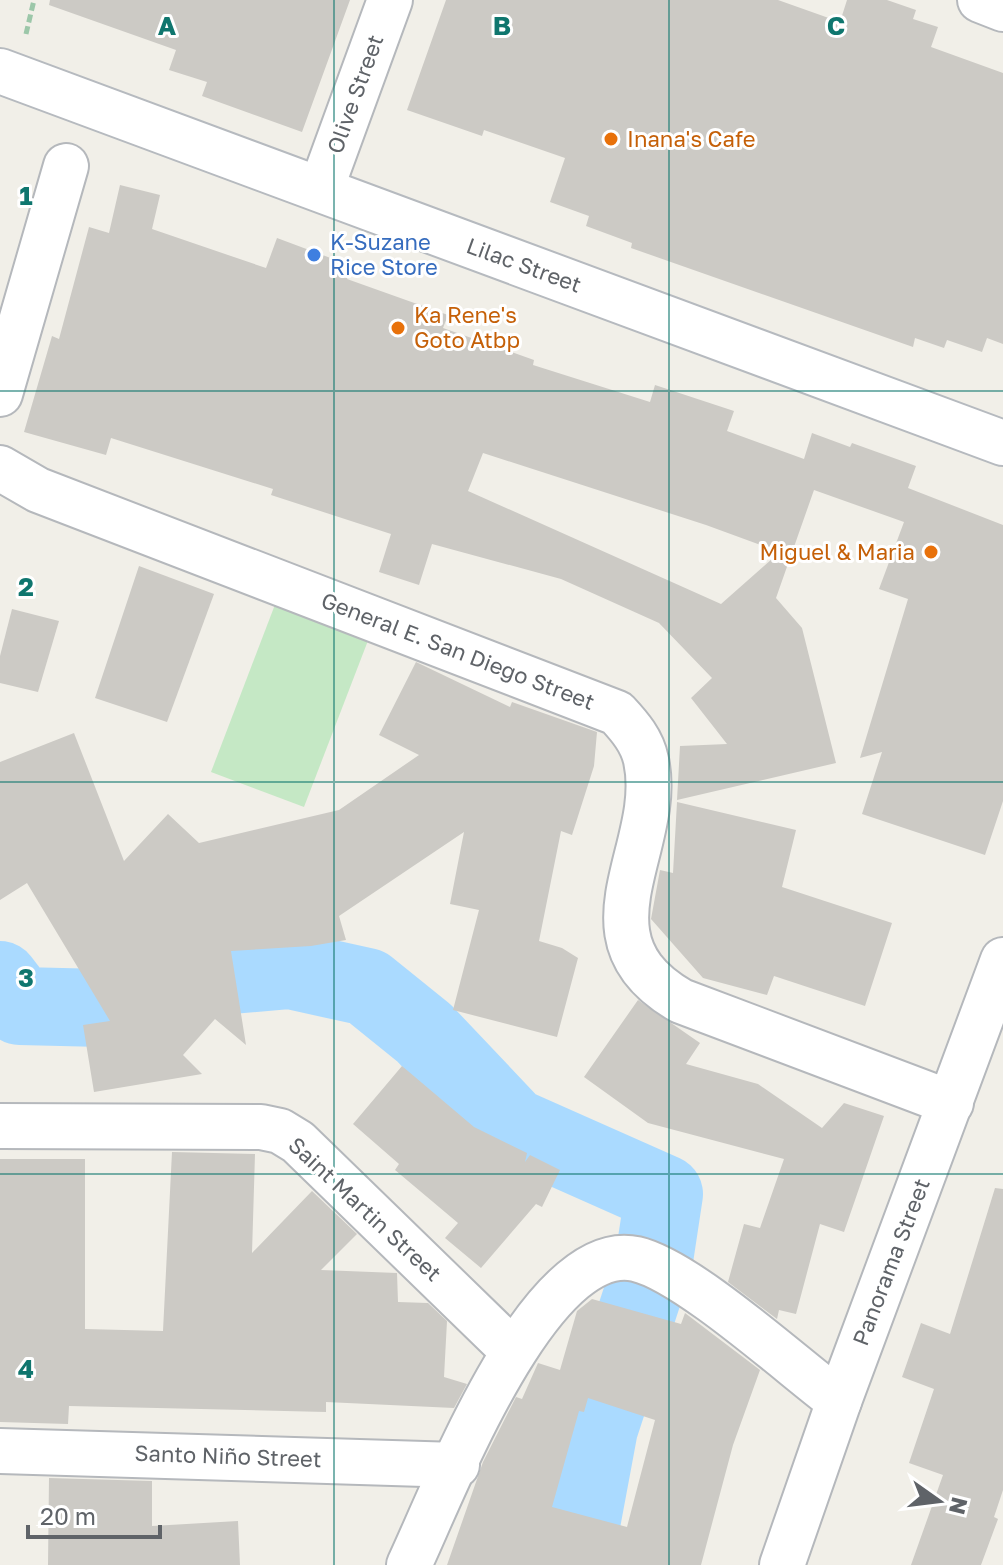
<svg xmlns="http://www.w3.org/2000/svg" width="1003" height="1565" font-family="'Golos Text',sans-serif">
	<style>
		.green { fill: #c5e8c5 }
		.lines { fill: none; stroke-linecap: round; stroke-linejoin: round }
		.river { stroke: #aadaff; stroke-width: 78 }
		.building { fill: #cccac5; fill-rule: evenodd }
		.minor-casing { stroke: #b5b8bc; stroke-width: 48 }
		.tertiary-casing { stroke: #b5b8bc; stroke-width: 48 }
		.secondary-casing { stroke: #b6babf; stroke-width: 48 }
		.path { stroke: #9cc7a9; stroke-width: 5; stroke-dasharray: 8 4; stroke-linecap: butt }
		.minor { stroke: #fff; stroke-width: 44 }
		.tertiary { stroke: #fff; stroke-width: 44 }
		.secondary { stroke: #fff; stroke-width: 44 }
		.grid { fill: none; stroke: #0f766e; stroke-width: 2; stroke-opacity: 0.55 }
		.food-dot { fill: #e8710a; stroke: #fff; stroke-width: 3 }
		.shop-dot { fill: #3f7fe0; stroke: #fff; stroke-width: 3 }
		.labels { text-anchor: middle; stroke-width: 6; stroke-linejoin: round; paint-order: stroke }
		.street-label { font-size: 22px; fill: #5f6368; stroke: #fff }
		.food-label { font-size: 22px; fill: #c56008; stroke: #fff; text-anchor: start }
		.shop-label { font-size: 22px; fill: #366cbe; stroke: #fff; text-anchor: start }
		.grid-label { font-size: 26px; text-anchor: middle; font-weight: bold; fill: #0f766e; stroke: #fff; stroke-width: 6; stroke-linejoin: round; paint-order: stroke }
	</style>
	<rect width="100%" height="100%" fill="#f1efe8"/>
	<path class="green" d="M276,602L369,638L304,807L211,772Z"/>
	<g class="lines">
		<path class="river" d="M0,980L20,1006L103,1008L209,977L290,970L367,987L424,1033L513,1127L664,1194L654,1260L599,1428L580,1530L555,1565"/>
	</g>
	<g class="building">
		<path d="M50,0H350L302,132L202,96L207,82L169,70L176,50L49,5Z"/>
		<path d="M446,0H778L840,22L847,0H887L916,10L913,19L938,27L931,47L1003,73V344L987,338L982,352L947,340L944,348L915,338L913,347L631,248L632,243L586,226L589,216L550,202L565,158L484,130L482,136L407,110Z"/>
		<path d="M120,185L160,195L152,229L266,268L277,238L352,266L347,279L448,315L443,328L534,360L533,365L650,402L655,385L734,411L727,431L804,459L812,433L850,447L852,443L916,466L908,488L1003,525V801L985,855L862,814L882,752L860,758L908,599L879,589L904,522L814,490L776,598L802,628L836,763L677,800L680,746L727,744L691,698L712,678L659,623L561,579L432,544L419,585L379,572L391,534L271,495L273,489L111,438L106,455L24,432L52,336L59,339L89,227L109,233ZM483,453L706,525L780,552L721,604L468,491Z"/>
		<path d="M139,566L214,594L167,722L95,698Z"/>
		<path d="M12,609L59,621L38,692L0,683V656Z"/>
		<path d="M416,662L510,707L512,702L597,732L594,766L572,835L561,831L539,941L562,948L578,958L557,1037L453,1010L479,910L450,904L464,832L339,916L346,940L311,946L231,951L246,1045L215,1019L183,1055L202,1074L94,1092L83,1025L110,1021L27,883L0,900V762L74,733L124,861L168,814L199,843L339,810L419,755L379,735Z"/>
		<path d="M677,802L796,830L782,887L892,923L865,1006L774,976L767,995L703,978L651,919L660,870L673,873Z"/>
		<path d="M638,1000L700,1043L686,1064L758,1084L822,1128L844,1103L884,1116L844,1232L820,1224L796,1314L779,1310L777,1319L728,1282L744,1224L760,1228L784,1159L648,1123L584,1077Z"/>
		<path d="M402,1066L474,1127L527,1153L525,1162L530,1155L560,1170L542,1207L536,1204L481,1268L445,1238L458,1223L395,1170L399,1164L353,1124Z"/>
		<path d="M172,1152L255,1154L252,1253L312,1191L357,1234L321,1270L397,1273L398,1302L428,1303L447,1321L444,1377L467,1384L454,1408L326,1402V1412L69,1406L68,1424L0,1422V1159H85V1329L163,1331Z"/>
		<path d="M995,1188L1003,1189V1490L994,1517L998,1519L981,1565H911L943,1475L909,1463L934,1389L902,1377L921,1323L950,1334Z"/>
		<path d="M592,1299L681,1324L685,1313L760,1370L733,1445L701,1565H447L483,1462L516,1397L522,1399L538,1363L560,1370L577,1311ZM588,1398L655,1420L627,1527L552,1507L579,1411L584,1412Z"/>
		<path d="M49,1478L152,1481V1526L238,1521L240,1565H48Z"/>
	</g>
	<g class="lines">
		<defs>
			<g id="minor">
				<path d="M980,0L1003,9"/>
				<path d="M0,394L66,166"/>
				<path d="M0,468L38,490L617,713C630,727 642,741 646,760C665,848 570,937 681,1001L951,1103"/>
				<path d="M0,1126L261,1127L280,1131L298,1142L512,1350"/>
				<path d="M0,1451L457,1465"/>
				<path d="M409,1565C442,1496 539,1237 636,1259C688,1271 792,1366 839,1401"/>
			</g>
			<g id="tertiary">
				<path d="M321,189L390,0"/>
				<path d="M782,1565L839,1401L1003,960"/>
			</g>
			<path id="secondary" d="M0,71L1003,443"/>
		</defs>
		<use href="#minor" class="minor-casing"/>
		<use href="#tertiary" class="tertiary-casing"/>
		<use href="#secondary" class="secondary-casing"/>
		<path class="path" d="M26,34L34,0"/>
		<use href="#minor" class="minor"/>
		<use href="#tertiary" class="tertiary"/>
		<use href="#secondary" class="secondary"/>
	</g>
	<path class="grid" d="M334,0V1565M669,0V1565M0,391H1003M0,782H1003M0,1174H1003"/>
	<g class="food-dot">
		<circle cx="611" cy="139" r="8"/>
		<circle cx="398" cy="328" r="8"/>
		<circle cx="931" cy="552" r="8"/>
	</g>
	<circle class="shop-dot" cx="314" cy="255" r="8"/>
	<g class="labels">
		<g class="street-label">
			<text transform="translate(355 94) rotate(-70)" y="8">Olive Street</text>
			<text transform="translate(524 265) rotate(20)" y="8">Lilac Street</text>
			<text transform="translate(458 651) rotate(21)" y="8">General E. San Diego Street</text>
			<text transform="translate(365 1209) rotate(43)" y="8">Saint Martin Street</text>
			<text transform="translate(891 1262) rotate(-69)" y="8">Panorama Street</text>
			<text transform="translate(228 1456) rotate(2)" y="8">Santo Niño Street</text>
		</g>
		<g class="food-label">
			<text x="627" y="147">Inana's Cafe</text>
			<text x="414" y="323">Ka Rene's<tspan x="414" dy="25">Goto Atbp</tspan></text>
			<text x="915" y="560" text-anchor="end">Miguel &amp; Maria</text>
		</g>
		<g class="shop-label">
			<text x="330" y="250">K-Suzane<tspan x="330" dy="25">Rice Store</tspan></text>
		</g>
	</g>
	<g class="grid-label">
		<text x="167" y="35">A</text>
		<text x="502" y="35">B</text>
		<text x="836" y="35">C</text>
		<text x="26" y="205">1</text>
		<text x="26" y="596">2</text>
		<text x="26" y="987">3</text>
		<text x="26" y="1378">4</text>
	</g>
	<g transform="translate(939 1501) rotate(104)" stroke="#ffffff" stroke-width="6" paint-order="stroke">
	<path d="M0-6L14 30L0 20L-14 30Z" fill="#5f6368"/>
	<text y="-12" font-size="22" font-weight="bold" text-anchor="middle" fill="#5f6368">N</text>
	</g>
	<path d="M28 1525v12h132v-12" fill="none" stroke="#5f6368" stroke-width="4"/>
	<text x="40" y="1525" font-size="24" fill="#5f6368" stroke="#ffffff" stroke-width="6" paint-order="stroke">20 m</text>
</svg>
